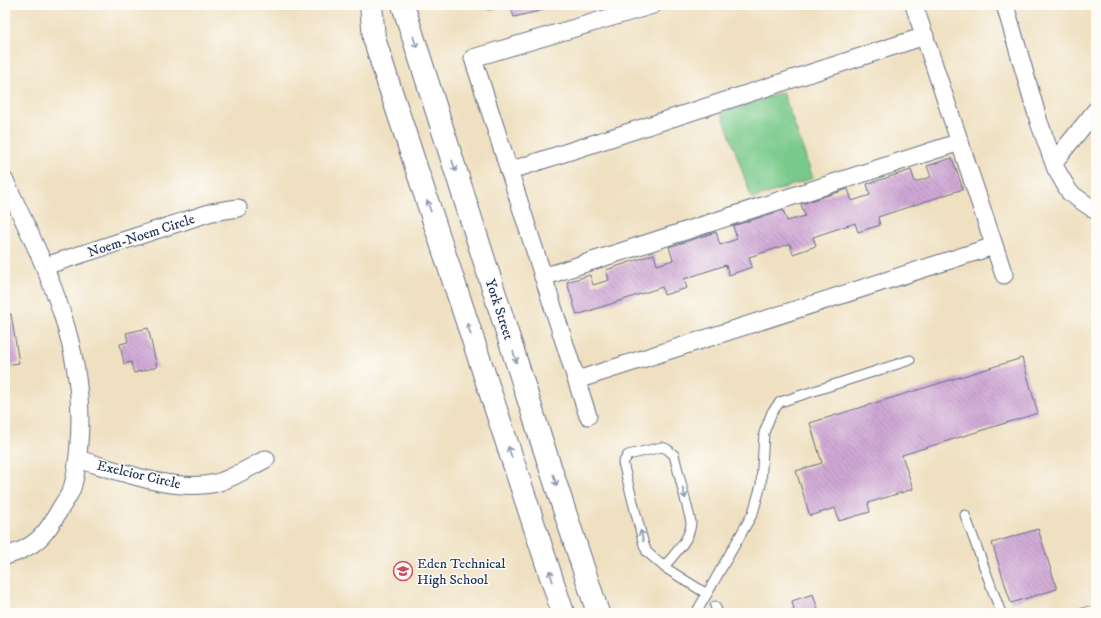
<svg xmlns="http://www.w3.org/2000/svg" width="1101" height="618" font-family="'IM FELL DW Pica',serif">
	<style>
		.green { fill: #78c98a; stroke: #4a7c74 }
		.building { fill: url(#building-back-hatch) }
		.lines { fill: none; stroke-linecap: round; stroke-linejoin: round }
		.service-casing { stroke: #656d81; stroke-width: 11 }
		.minor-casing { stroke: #656d81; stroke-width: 19 }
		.secondary-casing { stroke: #656d81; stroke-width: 24 }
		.service { stroke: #fff; stroke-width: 9 }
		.minor { stroke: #fff; stroke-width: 17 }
		.secondary { stroke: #fff; stroke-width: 22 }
		.oneway { stroke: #8d97ae }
		.labels { text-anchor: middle; stroke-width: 3; stroke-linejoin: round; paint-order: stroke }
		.street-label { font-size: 14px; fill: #1b2f5e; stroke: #fdfcf7 }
		.poi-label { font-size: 14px; fill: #1b2f5e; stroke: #fdfcf7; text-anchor: start }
	</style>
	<defs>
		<pattern id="building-back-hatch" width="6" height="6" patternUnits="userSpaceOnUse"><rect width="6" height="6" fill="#d0a8d5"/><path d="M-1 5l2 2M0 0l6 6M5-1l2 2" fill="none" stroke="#a889b0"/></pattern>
	</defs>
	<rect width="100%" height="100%" fill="#fdfcf7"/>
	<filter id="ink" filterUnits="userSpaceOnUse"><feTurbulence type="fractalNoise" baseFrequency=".025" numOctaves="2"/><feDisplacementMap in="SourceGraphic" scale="8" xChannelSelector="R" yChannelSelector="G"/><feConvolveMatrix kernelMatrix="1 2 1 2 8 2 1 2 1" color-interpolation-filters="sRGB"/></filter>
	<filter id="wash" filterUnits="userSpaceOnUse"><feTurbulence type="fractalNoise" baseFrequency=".012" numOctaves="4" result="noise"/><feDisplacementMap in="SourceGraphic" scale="16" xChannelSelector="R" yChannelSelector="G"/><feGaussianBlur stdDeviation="0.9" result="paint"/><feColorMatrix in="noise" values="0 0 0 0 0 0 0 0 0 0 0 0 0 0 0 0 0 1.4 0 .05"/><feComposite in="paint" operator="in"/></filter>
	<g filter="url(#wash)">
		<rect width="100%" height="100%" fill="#efe0c1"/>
		<path class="green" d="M783,92L813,178L752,199L722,113Z"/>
		<g id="blocks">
			<g class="building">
				<path d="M487,5H508V6L488,10Z"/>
				<path d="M510,5H542L543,10L514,17Z"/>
				<path d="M952,158L963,189L878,217L880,225L858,232L855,223L813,237L816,246L793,254L790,244L749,257L752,267L729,275L726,265L684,279L687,288L664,295L662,287L577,315L567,282L590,275L593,285L609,280L606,270L654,254L657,265L673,260L669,247L716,232L720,245L737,239L733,226L783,210L787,221L805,216L801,204L848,189L852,201L870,195L867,184L911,170L915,182L931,177L927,166Z"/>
				<path d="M11,314L19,363L5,365V315Z"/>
				<path d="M148,328L157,367L134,373L131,362L124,364L120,344L128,342L126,333Z"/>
				<path d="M1022,358L1038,413L902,455L913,489L868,503L870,512L839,521L835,508L810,516L796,471L822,463L810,423Z"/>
				<path d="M1038,529L1057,589L1011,603L992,543Z"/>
				<path d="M813,594L819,613H786L794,610L792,601Z"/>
			</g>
		</g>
	</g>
	<g filter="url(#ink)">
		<use href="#blocks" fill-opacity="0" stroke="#656d81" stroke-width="1"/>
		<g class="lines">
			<defs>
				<g id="service">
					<path d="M965,515L1001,613"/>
					<path d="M664,567C674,554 691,539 691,522L674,455L667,449L662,447L628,455L623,463L644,545L647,552L664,567L707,594"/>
					<path d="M715,606L718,613"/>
					<path d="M696,613L753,513L761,485L764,433L772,412L780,402L910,360"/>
					<path d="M1083,613L1096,610"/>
				</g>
				<g id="minor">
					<path d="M914,5L1004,275"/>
					<path d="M1005,5L1039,122L1056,169L1070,193L1096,211"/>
					<path d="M1054,162L1096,110"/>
					<path d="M509,171L925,36"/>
					<path d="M5,181C45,265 87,347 79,443C78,457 77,473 72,488C70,495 64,502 60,509C46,535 35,548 5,556"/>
					<path d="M45,266L212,212L238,208"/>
					<path d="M543,277L960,142"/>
					<path d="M577,380L994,246"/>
					<path d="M588,416L473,58L653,5"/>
					<path d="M78,459C119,471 174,493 216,483C232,479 252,466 266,459"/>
				</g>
				<g id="secondary">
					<path d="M371,5L374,38L387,79L563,613"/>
					<path d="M403,5L541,439L598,613"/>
				</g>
			</defs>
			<use href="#service" class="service-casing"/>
			<use href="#minor" class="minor-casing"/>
			<use href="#secondary" class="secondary-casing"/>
			<use href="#service" class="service"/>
			<use href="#minor" class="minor"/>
			<use href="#secondary" class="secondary"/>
		</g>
		<defs><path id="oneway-shaft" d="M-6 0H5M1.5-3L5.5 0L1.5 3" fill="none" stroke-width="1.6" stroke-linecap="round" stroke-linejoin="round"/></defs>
		<g class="oneway">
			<use href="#oneway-shaft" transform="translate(415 42) rotate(72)"/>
			<use href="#oneway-shaft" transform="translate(454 166) rotate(72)"/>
			<use href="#oneway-shaft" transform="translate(429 206) rotate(-108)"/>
			<use href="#oneway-shaft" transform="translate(469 329) rotate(-108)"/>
			<use href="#oneway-shaft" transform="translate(515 357) rotate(72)"/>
			<use href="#oneway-shaft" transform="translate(510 452) rotate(-108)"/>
			<use href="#oneway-shaft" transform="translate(555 480) rotate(72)"/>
			<use href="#oneway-shaft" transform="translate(684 493) rotate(75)"/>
			<use href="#oneway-shaft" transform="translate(642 536) rotate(-105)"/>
			<use href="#oneway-shaft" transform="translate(551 576) rotate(-108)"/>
		</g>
	</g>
	<defs>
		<symbol id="school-ring" viewBox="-11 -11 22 22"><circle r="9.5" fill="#fdfcf7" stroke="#d1495b" stroke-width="1.5"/><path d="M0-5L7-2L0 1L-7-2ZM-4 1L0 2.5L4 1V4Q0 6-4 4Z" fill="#d1495b"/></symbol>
	</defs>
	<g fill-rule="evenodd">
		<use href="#school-ring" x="392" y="560" width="22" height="22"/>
	</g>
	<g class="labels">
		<g class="street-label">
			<text transform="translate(141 235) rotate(-18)" y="5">Noem-Noem Circle</text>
			<text transform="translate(500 309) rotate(72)" y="5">York Street</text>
			<text transform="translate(139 474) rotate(13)" y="5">Exelcior Circle</text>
		</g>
		<g class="poi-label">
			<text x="417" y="568">Eden Technical<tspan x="417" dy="16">High School</tspan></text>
		</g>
	</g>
	<rect width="1101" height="618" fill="none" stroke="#fdfcf7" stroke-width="20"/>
</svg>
